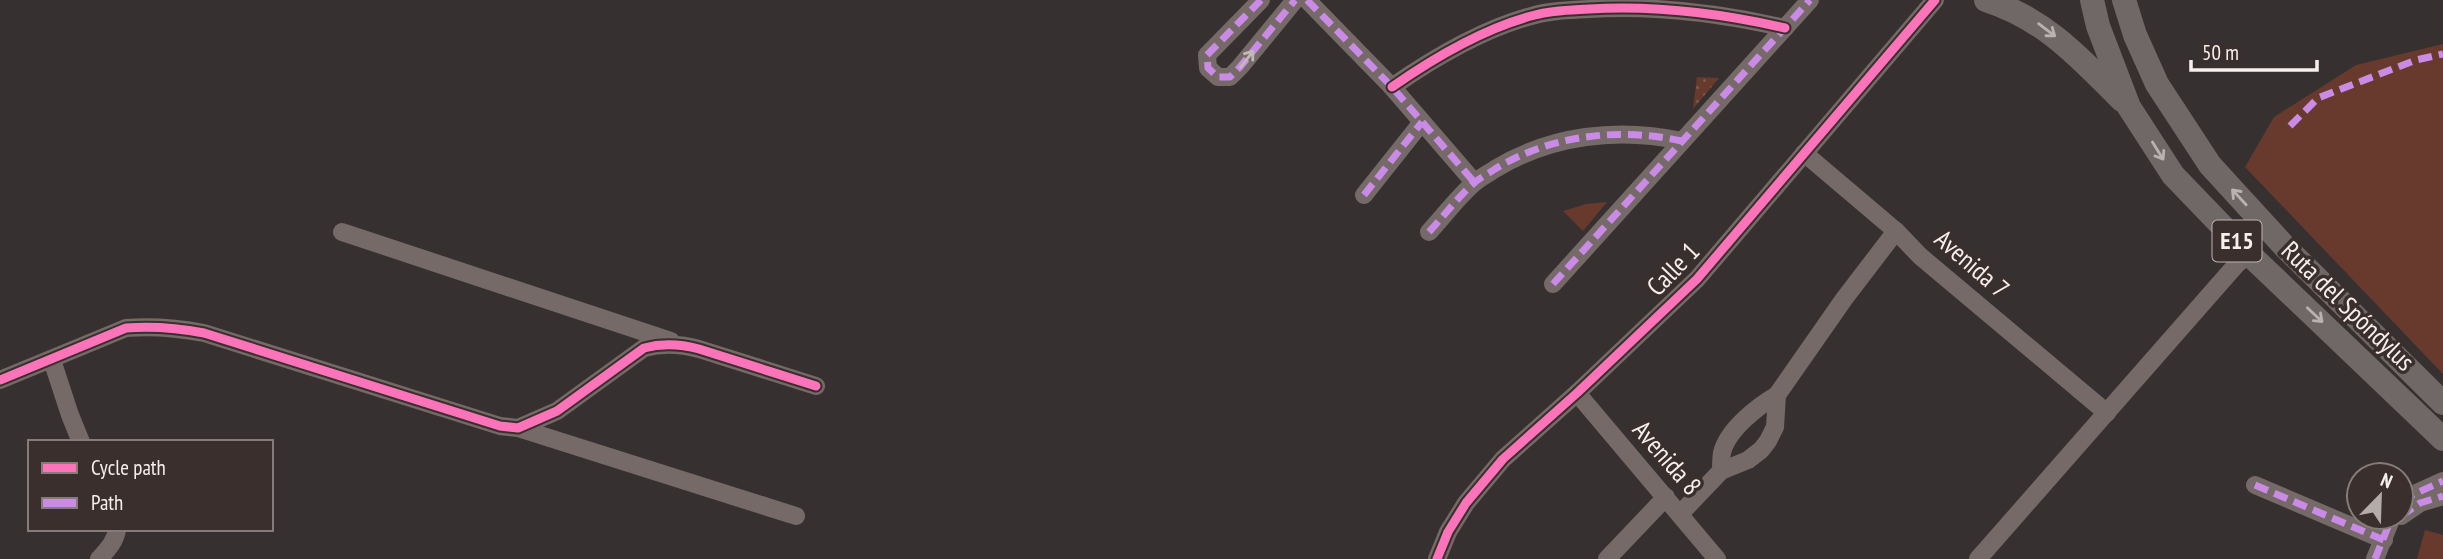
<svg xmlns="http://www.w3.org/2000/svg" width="2443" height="559" font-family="'PT Sans Narrow',sans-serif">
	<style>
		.green { fill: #683a2d }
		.park { fill: url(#park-dots) }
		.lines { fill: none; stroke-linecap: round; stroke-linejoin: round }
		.minor { stroke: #756a67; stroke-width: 18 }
		.highway { stroke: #706866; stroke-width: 24 }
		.quiet { stroke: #ca8be6; stroke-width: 7; stroke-dasharray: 14 7; stroke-linecap: butt }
		.cycleway-casing { stroke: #3a2f2c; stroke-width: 13 }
		.cycleway { stroke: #fb73b8; stroke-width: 9 }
		.oneway { stroke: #bab2b0 }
		.oneway2 { stroke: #c2bab7 }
		.labels { text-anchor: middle; stroke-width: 7; stroke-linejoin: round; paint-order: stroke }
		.shield { fill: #3a2f2c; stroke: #beb5b3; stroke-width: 2 }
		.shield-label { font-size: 24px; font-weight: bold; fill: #f6efed }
		.street-label { font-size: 26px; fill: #f6efed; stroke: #3a2f2c }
	</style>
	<defs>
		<pattern id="park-dots" width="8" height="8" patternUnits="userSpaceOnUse" patternTransform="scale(1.75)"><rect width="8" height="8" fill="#683a2d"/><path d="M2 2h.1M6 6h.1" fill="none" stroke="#7e574c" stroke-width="1.8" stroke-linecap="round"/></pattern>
	</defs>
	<rect width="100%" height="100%" fill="#363130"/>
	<g class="green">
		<path d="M2443,44V374L2245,167L2274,117L2356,65Z"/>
		<path d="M1607,202L1583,231L1563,211L1586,204Z"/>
		<path d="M2425,530L2443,535V559H2417Z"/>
	</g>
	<path class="park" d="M1697,77L1719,78L1693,109Z"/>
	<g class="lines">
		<g class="minor">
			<path d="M1261,0L1207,55L1208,68L1218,77H1230L1240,67L1295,0"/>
			<path d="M1307,0L1392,87L1474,182"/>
			<path d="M1392,87C1435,57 1484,28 1535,15C1552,10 1571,10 1589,9C1655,5 1720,13 1785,28"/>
			<path d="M1804,153L1896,231L1920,256L2107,413"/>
			<path d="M1364,195L1422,122"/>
			<path d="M342,232L671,341"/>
			<path d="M1429,232C1444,216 1457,198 1473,184C1479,178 1488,174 1495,169C1551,135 1618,127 1682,141"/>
			<path d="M1553,284L1810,0"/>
			<path d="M52,360L70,415L81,442"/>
			<path d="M0,380L126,328C153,326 178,328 204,333L500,426L518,428L557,411L644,348C663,343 680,344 699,349L816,386"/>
			<path d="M1577,393L1717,559"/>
			<path d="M518,428L796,516"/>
			<path d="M1721,471C1721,465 1721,459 1722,453C1727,430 1758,406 1777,395"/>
			<path d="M2255,485L2384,540"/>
			<path d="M2401,500L2443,481"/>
			<path d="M1680,514L1721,471L1748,460L1761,450L1768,441L1775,427L1777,395L1844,299L1896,231"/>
			<path d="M2401,516L2420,503L2443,496"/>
			<path d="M99,559C107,550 116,541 117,529"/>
			<path d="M1437,559L1448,532L1466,503L1503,459L1577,393L1697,279L1935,0"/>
			<path d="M1607,559L1666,497"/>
			<path d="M1978,559L2236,265L2249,254"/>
			<path d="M2375,559L2392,517"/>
		</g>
		<g class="highway">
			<path d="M1986,0C2045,19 2079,57 2122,100"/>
			<path d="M2092,0L2098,26L2129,107L2173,175L2249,254L2443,439"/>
			<path d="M2124,0L2135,35L2157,84L2210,165L2285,247L2443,403"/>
		</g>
		<g class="quiet">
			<path d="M1261,0L1207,55L1208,68L1218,77H1230L1240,67L1295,0"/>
			<path d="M1307,0L1392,87L1474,182"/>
			<path d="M2290,126L2318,98L2416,60L2443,54"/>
			<path d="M1364,195L1422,122"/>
			<path d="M1429,232C1444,216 1457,198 1473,184C1479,178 1488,174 1495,169C1551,135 1618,127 1682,141"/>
			<path d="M1553,284L1810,0"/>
			<path d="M2255,485L2384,540"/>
			<path d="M2401,500L2443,481"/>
			<path d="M2401,516L2420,503L2443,496"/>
			<path d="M2375,559L2392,517"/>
		</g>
		<defs>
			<g id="cycleway">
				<path d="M1392,87C1435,57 1484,28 1535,15C1552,10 1571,10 1589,9C1655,5 1720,13 1785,28"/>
				<path d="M0,380L126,328C153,326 178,328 204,333L500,426L518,428L557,411L644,348C663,343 680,344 699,349L816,386"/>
				<path d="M1437,559L1448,532L1466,503L1503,459L1577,393L1697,279L1935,0"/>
			</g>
		</defs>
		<use href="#cycleway" class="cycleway-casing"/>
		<use href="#cycleway" class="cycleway"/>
	</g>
	<defs><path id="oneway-shaft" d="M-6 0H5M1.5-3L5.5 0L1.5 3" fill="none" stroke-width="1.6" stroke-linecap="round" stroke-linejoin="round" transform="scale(1.75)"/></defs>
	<g class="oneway">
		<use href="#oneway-shaft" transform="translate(2047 30) rotate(37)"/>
		<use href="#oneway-shaft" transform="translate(2158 151) rotate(58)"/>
		<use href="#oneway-shaft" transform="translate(2239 197) rotate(-133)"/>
		<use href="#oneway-shaft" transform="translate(2315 315) rotate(43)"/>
	</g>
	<use class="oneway2" href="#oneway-shaft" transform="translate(1247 59) rotate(-52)"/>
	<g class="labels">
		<rect class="shield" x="2212.5" y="220.5" width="49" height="41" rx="5"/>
		<g class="shield-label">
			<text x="2237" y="249">E15</text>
		</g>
		<g class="street-label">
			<text transform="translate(1972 264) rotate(41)" y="9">Avenida 7</text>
			<text transform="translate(1673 269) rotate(-46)" y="9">Calle 1</text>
			<text transform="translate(2348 306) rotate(44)" y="9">Ruta del Spóndylus</text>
			<text transform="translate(1667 458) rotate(49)" y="9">Avenida 8</text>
		</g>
	</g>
	<rect x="28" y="440" width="245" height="91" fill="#3a2f2c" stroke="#857c79" stroke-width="2"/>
	<rect x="42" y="463" width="35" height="10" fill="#fb73b8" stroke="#857c79" stroke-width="2"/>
	<text x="91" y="475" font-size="21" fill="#f6efed">Cycle path</text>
	<rect x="42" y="498" width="35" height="10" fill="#ca8be6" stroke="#857c79" stroke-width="2"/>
	<text x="91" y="510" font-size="21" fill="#f6efed">Path</text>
	<g transform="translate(2380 496) rotate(23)"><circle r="33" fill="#3a2f2c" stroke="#857c79" stroke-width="2"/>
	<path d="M0-5L12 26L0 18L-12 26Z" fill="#b3acab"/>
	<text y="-10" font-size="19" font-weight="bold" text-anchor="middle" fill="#f6efed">N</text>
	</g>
	<path d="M2191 60v10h126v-10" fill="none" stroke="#f6efed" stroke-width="3.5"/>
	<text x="2202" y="60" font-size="21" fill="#f6efed" stroke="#3a2f2c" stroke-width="5" paint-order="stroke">50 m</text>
</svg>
